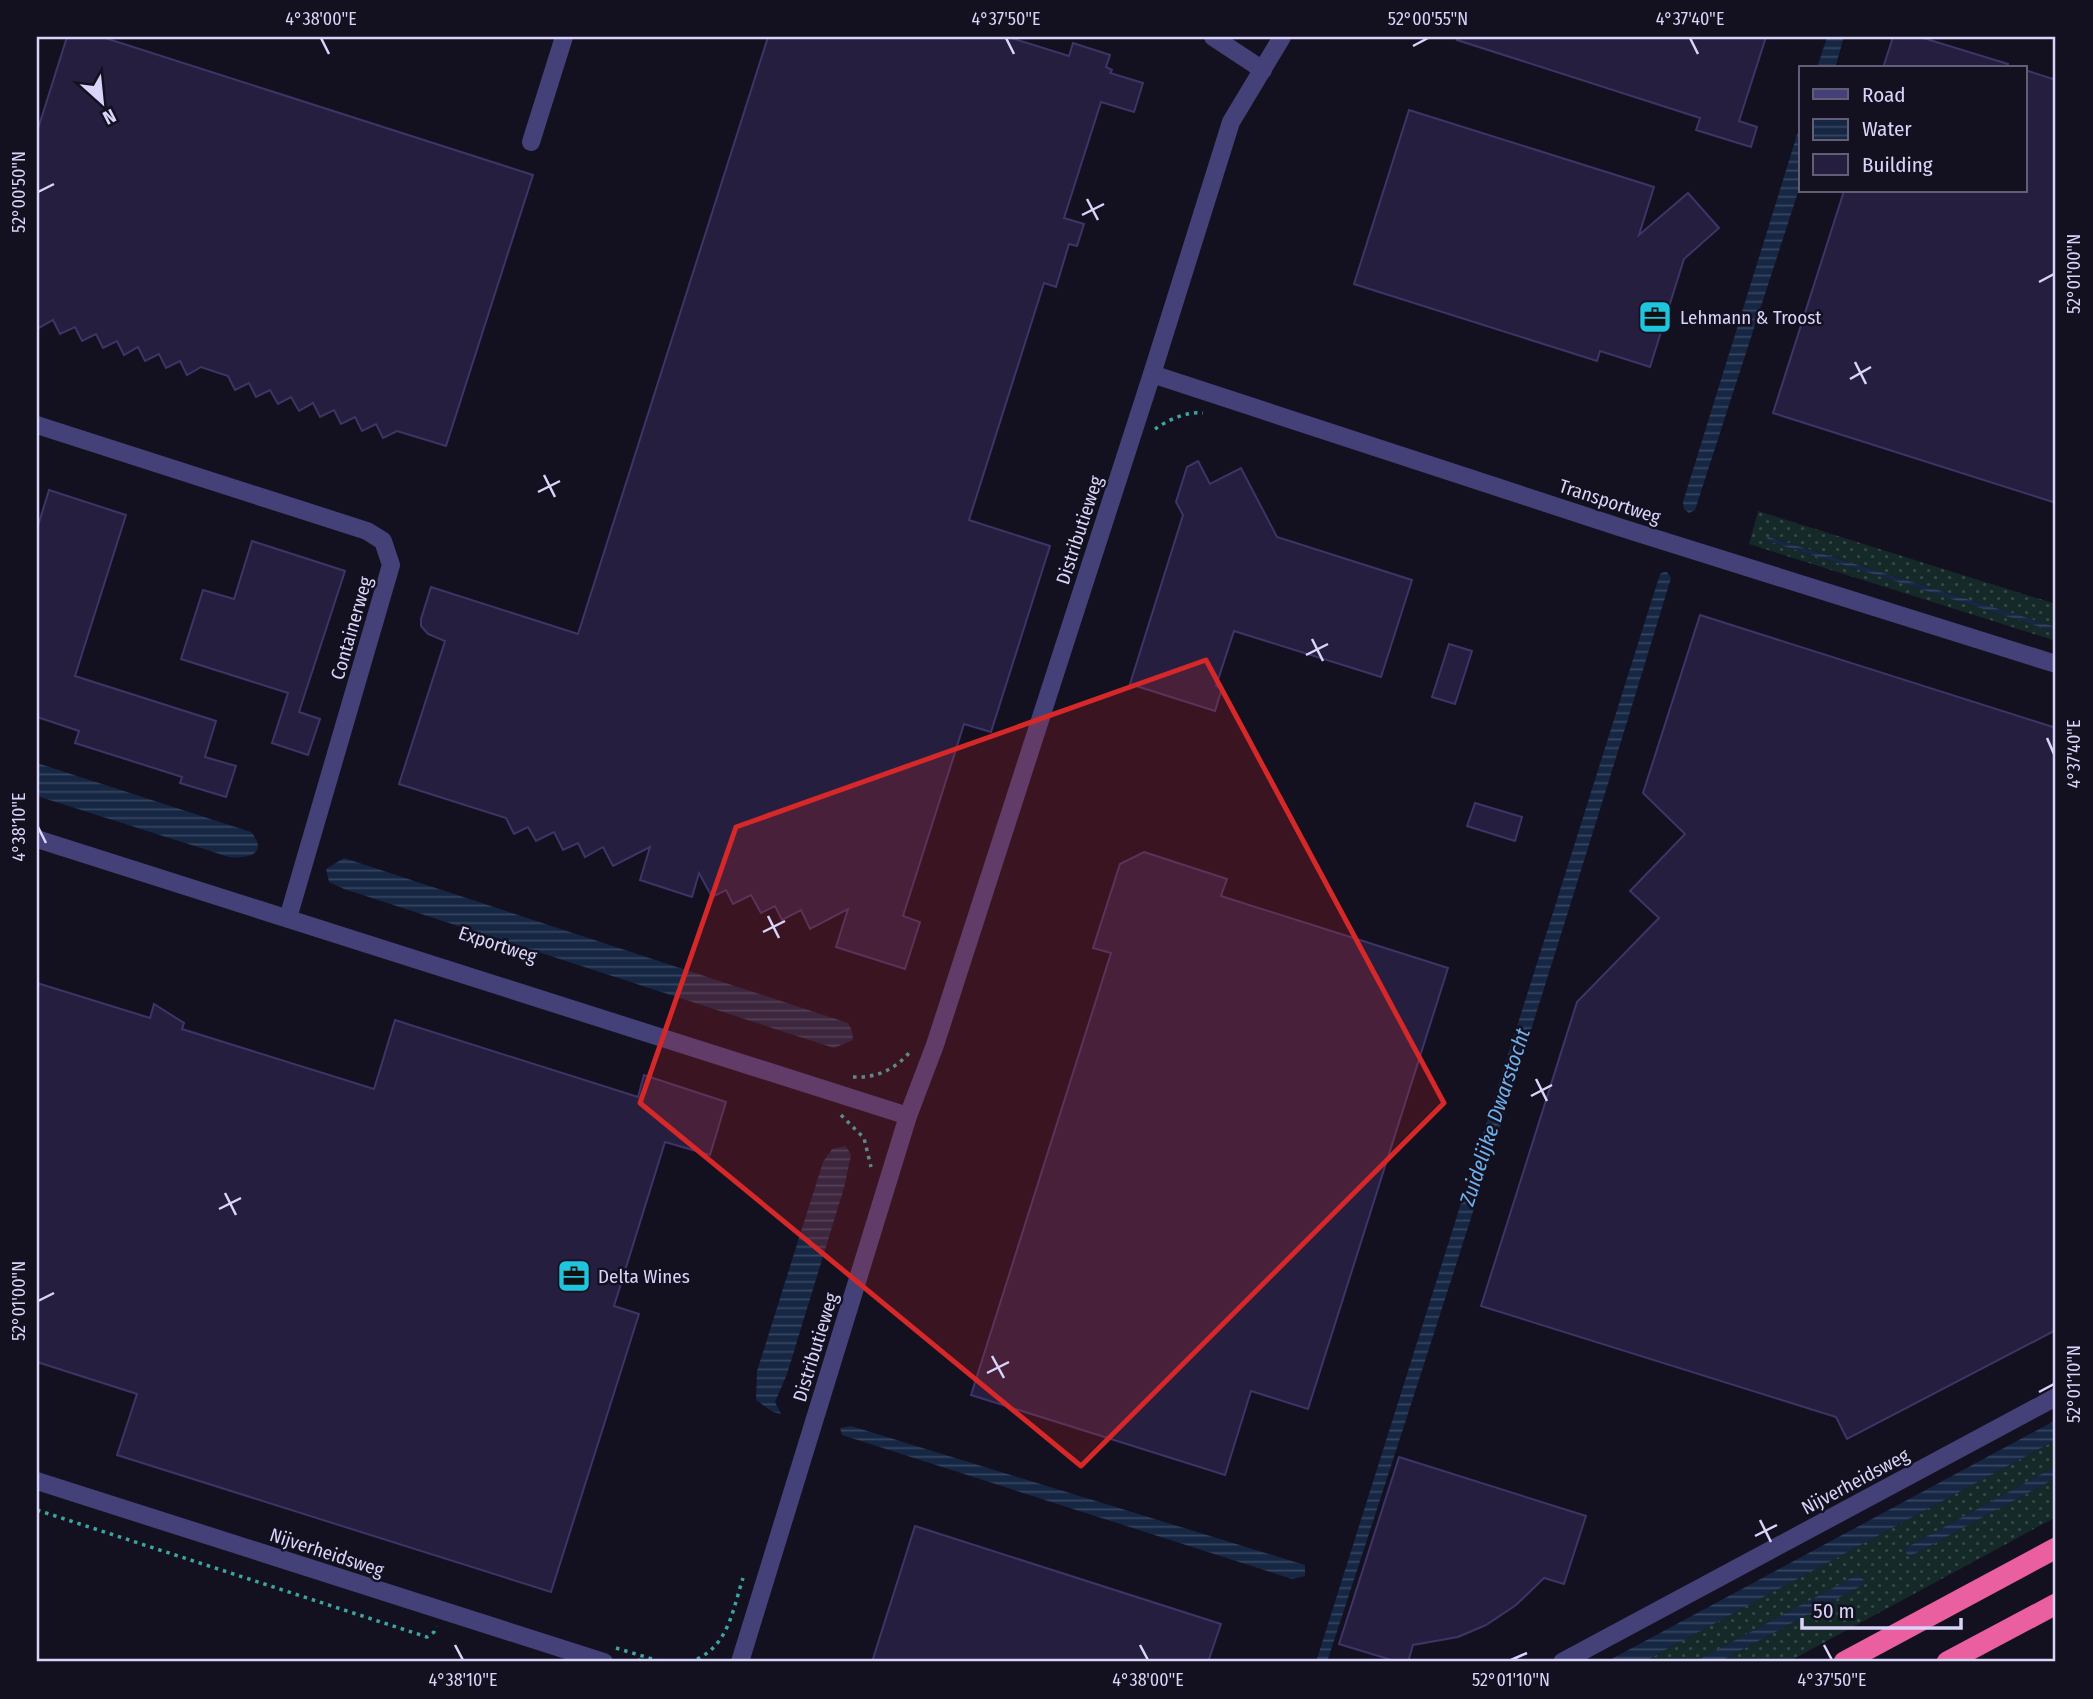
<svg xmlns="http://www.w3.org/2000/svg" width="2093" height="1699" font-family="'Fira Sans Condensed',sans-serif">
	<style>
		.grass { fill: url(#grass-dots) }
		.water { fill: url(#water-rules) }
		.building { fill: #261e3e; stroke: #3f3467; stroke-width: 2 }
		.lines { fill: none; stroke-linecap: round; stroke-linejoin: round }
		.path { stroke: #3ea49f; stroke-width: 3.5; stroke-dasharray: 3.5 5; stroke-linecap: butt }
		.minor { stroke: #444178; stroke-width: 18 }
		.tertiary { stroke: #444178; stroke-width: 18 }
		.motorway { stroke: #e95f9f; stroke-width: 21 }
		.marked { fill: #d62828; fill-opacity: 0.2; stroke: #d62828; stroke-width: 5; stroke-linejoin: round }
		.ticks { fill: none; stroke: #d9d4f9; stroke-width: 2.5 }
		.labels { text-anchor: middle; stroke-width: 5; stroke-linejoin: round; paint-order: stroke }
		.poi-label { font-size: 19px; fill: #d9d4f9; stroke: #131020; text-anchor: start }
		.street-label { font-size: 19px; fill: #d9d4f9; stroke: #131020 }
		.water-label { font-size: 21px; font-style: italic; fill: #70b0ec; stroke: #131020 }
		.neatline { fill: none; stroke: #d9d4f9; stroke-width: 2.5 }
		.ticks-label { font-size: 18px; text-anchor: middle; fill: #d9d4f9 }
	</style>
	<defs>
		<pattern id="grass-dots" width="8" height="8" patternUnits="userSpaceOnUse" patternTransform="scale(1.75)"><rect width="8" height="8" fill="#142928"/><path d="M2 2h.1M6 6h.1" fill="none" stroke="#364748" stroke-width="1.8" stroke-linecap="round"/></pattern>
		<pattern id="water-rules" width="6" height="5" patternUnits="userSpaceOnUse" patternTransform="scale(1.75)"><rect width="6" height="5" fill="#162744"/><path d="M0 2.5h6" fill="none" stroke="#374560"/></pattern>
	</defs>
	<rect width="100%" height="100%" fill="#131020"/>
	<g class="grass">
		<path d="M1758,511L2056,604V627L1770,537L1767,538L1768,541L2056,632V641L1749,544Z"/>
		<path d="M2056,1440V1466L1904,1549L1909,1557L2056,1478V1517L1788,1662H1719L1863,1585L1860,1574L1694,1662H1643Z"/>
	</g>
	<g class="water">
		<path d="M1827,37H1844L1835,68H1817Z"/>
		<path d="M1801,122V183L1695,510L1689,513L1684,509L1683,502Z"/>
		<path d="M1769,537L2056,627V632L1768,541L1767,538Z"/>
		<path d="M1664,572H1667L1671,578C1561,941 1445,1302 1327,1662H1316L1660,574Z"/>
		<path d="M37,763L251,832C269,854 248,859 229,857L37,796Z"/>
		<path d="M344,858L848,1023L852,1031L853,1040L834,1048L344,889L329,882L326,869Z"/>
		<path d="M846,1146L851,1155L844,1188L787,1374L775,1402L781,1414L773,1412L756,1400L757,1371L823,1162L832,1149Z"/>
		<path d="M2056,1420V1440L1643,1662H1606Z"/>
		<path d="M851,1426L1305,1565V1576L1292,1579L842,1435L840,1428Z"/>
		<path d="M2056,1466V1478L1909,1557L1904,1549Z"/>
		<path d="M1859,1574L1864,1581L1863,1585L1719,1662H1694Z"/>
	</g>
	<g class="building">
		<path d="M67,37H102L533,175L446,446L397,431L383,438L376,424L362,431L355,417L341,424L334,410L320,417L313,403L299,411L291,397L278,404L270,390L256,397L249,383L235,390L228,376L201,367L187,375L180,361L166,368L159,354L145,361L138,347L124,355L117,341L103,348L96,334L82,341L75,327L60,334L53,320L37,329V132Z"/>
		<path d="M768,37H1008L1069,56L1073,43L1110,55L1106,67L1112,70L1110,73L1143,83L1134,112L1101,102L1064,218L1084,224L1077,246L1069,244L1056,287L1044,283L969,520L1050,546L991,732L964,724L903,916L920,922L905,969L836,947L848,909L810,929L801,910L782,920L775,906L761,913L751,895L733,904L726,890L712,897L699,873L692,897L640,880L650,847L613,866L603,847L585,857L578,843L563,850L554,832L536,841L528,827L514,834L506,818L399,784L445,641L428,634L421,626V619L431,587L578,634Z"/>
		<path d="M1458,37H1766L1739,121L1757,127L1751,147L1696,130L1700,118L1457,40Z"/>
		<path d="M1893,37H1920L2008,64L2007,68H1883Z"/>
		<path d="M2025,70L2056,80V503L1773,413L1844,191H2025Z"/>
		<path d="M1409,110L1654,187L1639,235L1688,193L1719,228L1684,259L1650,367L1600,351L1597,361L1354,284Z"/>
		<path d="M1198,461L1210,484L1241,468L1277,537L1412,580L1381,677L1234,631L1216,686L1222,688L1215,711L1130,684L1183,515L1176,502L1187,467Z"/>
		<path d="M49,490L126,515L75,676L216,721L205,757L236,766L226,797L180,783L182,777L75,743L79,731L37,717V529Z"/>
		<path d="M252,541L345,571L299,712L320,719L308,755L272,743L288,693L181,659L203,590L234,599Z"/>
		<path d="M1700,615L2056,728V1330L1847,1439L1836,1417L1481,1306L1577,1002L1659,918L1630,891L1685,834L1643,793Z"/>
		<path d="M1449,644L1472,651L1455,704L1432,697Z"/>
		<path d="M1475,803L1522,817L1515,841L1467,826Z"/>
		<path d="M1144,852L1227,879L1221,896L1448,968L1308,1409L1251,1391L1225,1475L971,1395L1111,953L1093,948L1120,864Z"/>
		<path d="M37,983L150,1018L154,1004L184,1023L182,1029L374,1089L395,1020L638,1097L644,1075L726,1102L710,1155L665,1142L614,1306L639,1314L551,1592L117,1455L137,1394L37,1362Z"/>
		<path d="M1399,1457L1586,1516L1564,1584L1544,1578L1516,1605L1486,1625L1458,1637L1413,1645L1408,1662H1398L1339,1644Z"/>
		<path d="M915,1526L1221,1624L1208,1662H872Z"/>
	</g>
	<g class="lines">
		<g class="path">
			<path d="M1155,429C1168,420 1187,411 1203,413"/>
			<path d="M853,1077C877,1078 894,1070 910,1052"/>
			<path d="M841,1115L864,1138L871,1167"/>
			<path d="M37,1510L427,1637L434,1632L436,1626"/>
			<path d="M616,1648L662,1662"/>
			<path d="M639,1662L641,1655"/>
			<path d="M689,1662C728,1650 732,1612 743,1578"/>
			<path d="M2052,1662L2056,1660"/>
		</g>
		<g class="minor">
			<path d="M1213,37L1263,70"/>
			<path d="M531,142L564,37"/>
			<path d="M1152,374L1231,122L1282,37"/>
			<path d="M37,425L367,531L383,541L391,565L288,918"/>
			<path d="M37,839L908,1116"/>
			<path d="M1562,1662L2056,1397"/>
		</g>
		<g class="tertiary">
			<path d="M37,1481L604,1662"/>
			<path d="M740,1662L908,1116L935,1045L1152,374L1622,528L2056,664"/>
		</g>
		<g class="motorway">
			<path d="M1844,1662L2056,1548"/>
			<path d="M1947,1662L2056,1604"/>
		</g>
	</g>
	<path class="marked" d="M1206,660L1444,1103L1081,1466L640,1103L736,827Z"/>
	<path class="ticks" d="M321,38L329,54M1006,38L1014,54M1690,38L1698,54M1413,46L1428,38M38,192L54,184M1087,199L1098,220M1082,215L1104,204M2039,282L2054,274M1855,362L1866,384M1850,379L1871,367M544,475L555,497M538,492L560,481M1312,639L1323,661M1306,655L1328,644M2047,738L2054,754M38,827L46,843M768,916L779,938M763,932L785,921M1536,1079L1547,1101M1531,1096L1552,1085M225,1193L236,1215M219,1209L241,1198M38,1301L54,1293M992,1356L1004,1378M987,1373L1009,1362M2039,1392L2054,1384M1760,1520L1771,1542M1755,1536L1777,1525M455,1645L463,1660M1140,1645L1148,1660M1824,1645L1832,1660M1511,1660L1527,1653"/>
	<defs>
		<symbol id="office-square" viewBox="-11 -11 22 22"><rect x="-9" y="-9" width="18" height="18" rx="4" fill="#1ec5dc" stroke="#131020"/><path d="M-6-3h4V-5.5h4V-3h4V5H-6ZM-1-4.5V-3h2v-1.5ZM-6 0V1H6V0Z" fill="#111"/></symbol>
	</defs>
	<g fill-rule="evenodd">
		<use href="#office-square" x="1636" y="298" width="38" height="38"/>
		<use href="#office-square" x="555" y="1257" width="38" height="38"/>
	</g>
	<g class="labels">
		<g class="poi-label">
			<text x="1680" y="324">Lehmann &amp; Troost</text>
			<text x="598" y="1283">Delta Wines</text>
		</g>
		<g class="street-label">
			<text transform="translate(1610 501) rotate(18)" y="7">Transportweg</text>
			<text transform="translate(1079 530) rotate(-72)" y="7">Distributieweg</text>
			<text transform="translate(351 628) rotate(-74)" y="7">Containerweg</text>
			<text transform="translate(498 944) rotate(18)" y="7">Exportweg</text>
			<text transform="translate(815 1347) rotate(-73)" y="7">Distributieweg</text>
			<text transform="translate(1855 1481) rotate(-28)" y="7">Nijverheidsweg</text>
			<text transform="translate(327 1552) rotate(18)" y="7">Nijverheidsweg</text>
		</g>
		<g class="water-label">
			<text transform="translate(1495 1117) rotate(-72)" y="7">Zuidelijke Dwarstocht</text>
		</g>
	</g>
	<rect width="2093" height="1699" fill="none" stroke="#131020" stroke-width="77"/>
	<rect x="1799" y="66" width="228" height="126" fill="#131020" stroke="#625e77" stroke-width="2"/>
	<rect x="1813" y="89" width="35" height="10" fill="#444178" stroke="#625e77" stroke-width="2"/>
	<text x="1862" y="102" font-size="21" fill="#d9d4f9">Road</text>
	<rect x="1813" y="119" width="35" height="21" fill="url(#water-rules)" stroke="#625e77" stroke-width="2"/>
	<text x="1862" y="136" font-size="21" fill="#d9d4f9">Water</text>
	<rect x="1813" y="154" width="35" height="21" fill="#261e3e" stroke="#625e77" stroke-width="2"/>
	<text x="1862" y="172" font-size="21" fill="#d9d4f9">Building</text>
	<g transform="translate(102 102) rotate(153)" stroke="#131020" stroke-width="5" paint-order="stroke">
	<path d="M0-5L12 26L0 18L-12 26Z" fill="#d9d4f9"/>
	<text y="-10" font-size="19" font-weight="bold" text-anchor="middle" fill="#d9d4f9">N</text>
	</g>
	<path d="M1802 1618v10h159v-10" fill="none" stroke="#d9d4f9" stroke-width="3.5"/>
	<text x="1813" y="1618" font-size="21" fill="#d9d4f9" stroke="#131020" stroke-width="5" paint-order="stroke">50 m</text>
	<rect x="38" y="38" width="2016" height="1622" class="neatline"/>
	<g class="ticks-label">
		<text x="321" y="25">4°38'00"E</text>
		<text x="1006" y="25">4°37'50"E</text>
		<text x="1428" y="25">52°00'55"N</text>
		<text x="1690" y="25">4°37'40"E</text>
		<text transform="translate(19 192) rotate(-90)" y="6">52°00'50"N</text>
		<text transform="translate(2074 274) rotate(-90)" y="6">52°01'00"N</text>
		<text transform="translate(2074 754) rotate(-90)" y="6">4°37'40"E</text>
		<text transform="translate(19 827) rotate(-90)" y="6">4°38'10"E</text>
		<text transform="translate(19 1301) rotate(-90)" y="6">52°01'00"N</text>
		<text transform="translate(2074 1384) rotate(-90)" y="6">52°01'10"N</text>
		<text x="463" y="1686">4°38'10"E</text>
		<text x="1148" y="1686">4°38'00"E</text>
		<text x="1511" y="1686">52°01'10"N</text>
		<text x="1832" y="1686">4°37'50"E</text>
	</g>
</svg>
